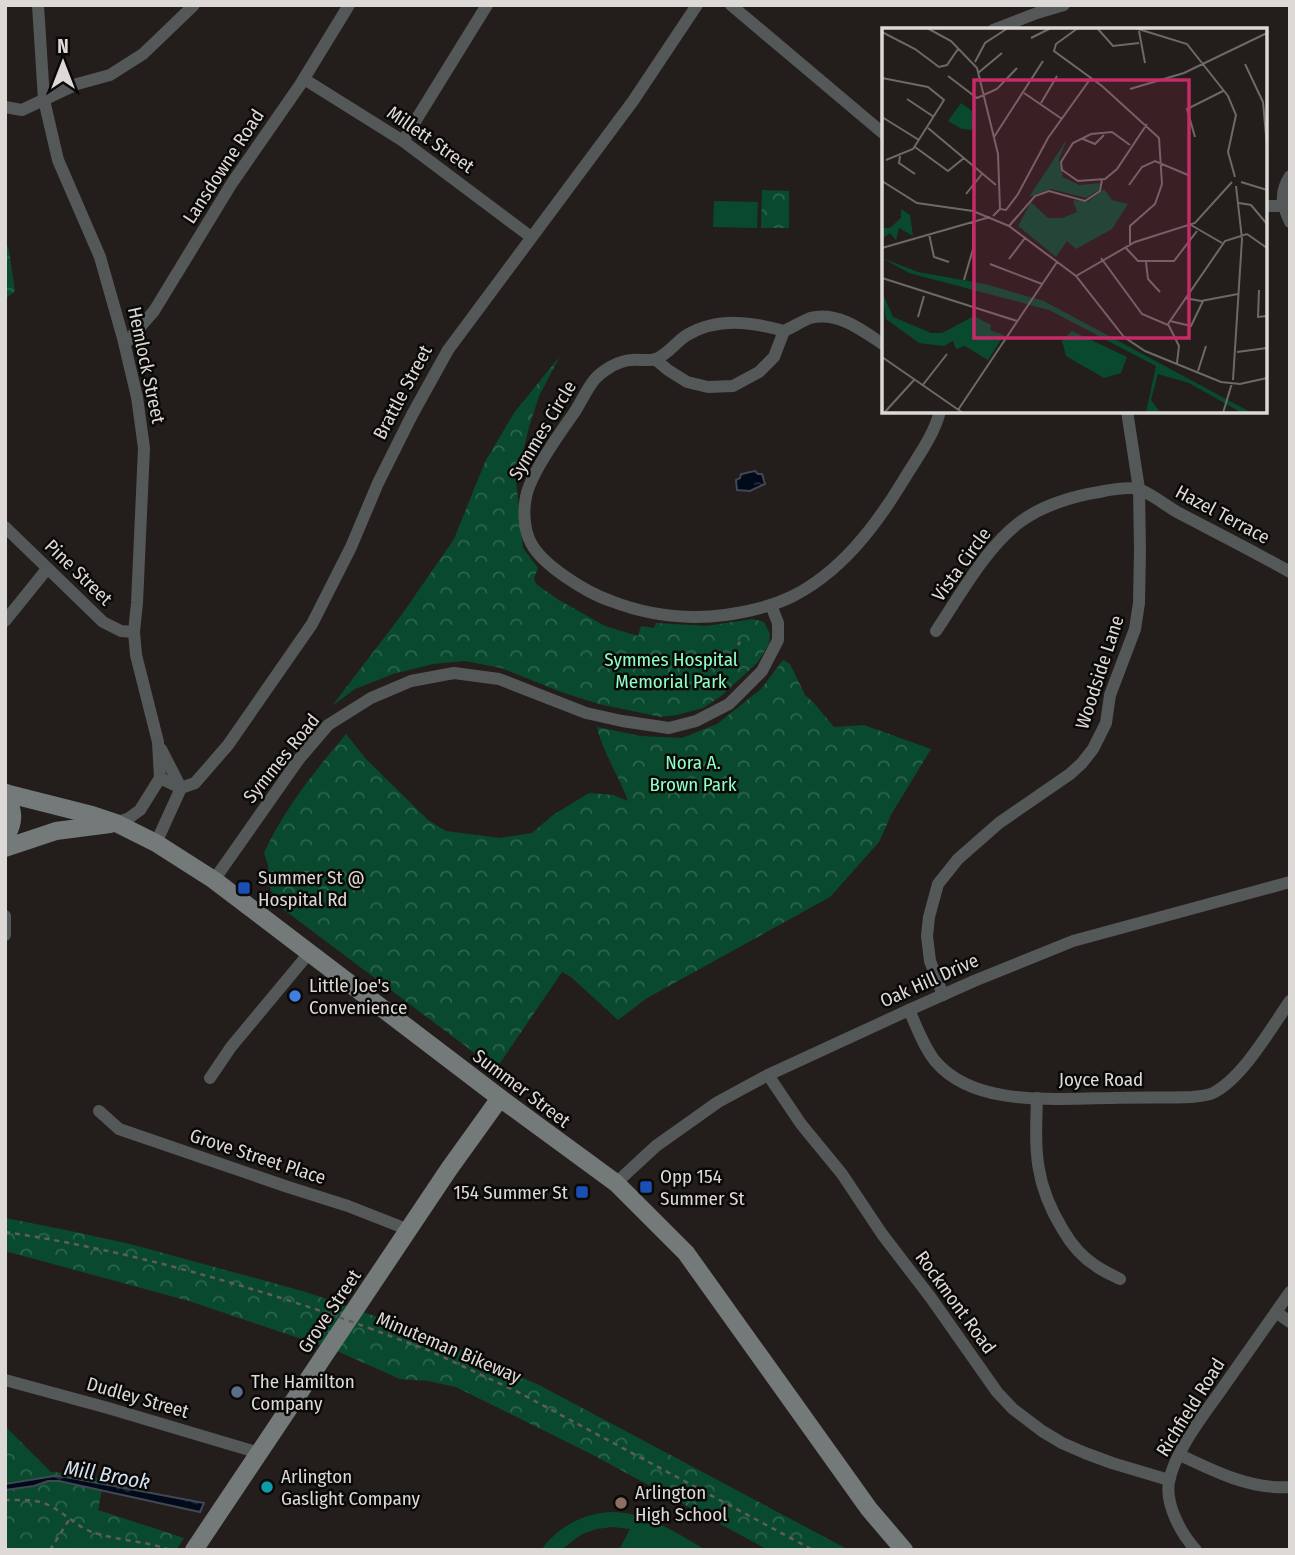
<svg xmlns="http://www.w3.org/2000/svg" width="1295" height="1555" font-family="'Fira Sans Condensed',sans-serif">
	<style>
		.forest { fill: url(#forest-crowns) }
		.pitch { fill: #094a2f }
		.water { fill: url(#water-ripples); stroke: #424853; stroke-width: 2 }
		.lines { fill: none; stroke-linecap: round; stroke-linejoin: round }
		.path { stroke: #605c59; stroke-width: 2.5; stroke-dasharray: 5 5; stroke-linecap: butt }
		.street { stroke: #555859; stroke-width: 12 }
		.secondary { stroke: #74797a; stroke-width: 18 }
		.path-bridge { stroke: #605c59; stroke-width: 2.5; stroke-dasharray: 5 5; stroke-linecap: butt }
		.transit-dot { fill: #1a4fb4; stroke: #0b0907; stroke-width: 2.5 }
		.shop-dot { fill: #3f7fe0; stroke: #0b0907; stroke-width: 2.5 }
		.service-dot { fill: #5c6f8a; stroke: #0b0907; stroke-width: 2.5 }
		.culture-dot { fill: #0f9aa8; stroke: #0b0907; stroke-width: 2.5 }
		.education-dot { fill: #8d6e63; stroke: #0b0907; stroke-width: 2.5 }
		.labels { text-anchor: middle; stroke-width: 5; stroke-linejoin: round; paint-order: stroke }
		.street-label { font-size: 19px; fill: #dcd9d7; stroke: #0b0907 }
		.park-label { font-size: 19px; fill: #8dffc5; stroke: #0b0907 }
		.poi-label { font-size: 19px; fill: #dcd9d7; stroke: #0b0907; text-anchor: start }
		.water-label { font-size: 21px; font-style: italic; fill: #d3e1f1; stroke: #0b0907 }
		.inset-road { fill: none; stroke: #6d6966; stroke-width: 2 }
		.view { fill: #c52b67; fill-opacity: 0.15; stroke: #c52b67; stroke-width: 3.5 }
		.inset-edge { fill: none; stroke: #dcd9d7; stroke-width: 3.5 }
	</style>
	<defs>
		<pattern id="forest-crowns" width="20" height="18" patternUnits="userSpaceOnUse" patternTransform="scale(1.75)"><rect width="20" height="18" fill="#094a2f"/><path d="M2 6a3 3 0 1 1 6 0M12 15a3 3 0 1 1 6 0" fill="none" stroke="#2c644c"/></pattern>
		<pattern id="water-ripples" width="26" height="14" patternUnits="userSpaceOnUse" patternTransform="scale(1.75)"><rect width="26" height="14" fill="#000a1a"/><path d="M2 4q2-2 4 0t4 0M15 11q2-2 4 0t4 0" fill="none" stroke="#252d3b"/></pattern>
	</defs>
	<rect width="100%" height="100%" fill="#231e1b"/>
	<g class="forest">
		<path d="M762,190L789,191V228H761Z"/>
		<path d="M5,240L9,251L15,291L5,299Z"/>
		<path d="M560,356L539,396L529,427L516,481L523,548L538,568L534,578L536,584L559,600L605,626L638,636L641,626L654,628L656,623L706,626L753,619L764,622L770,634L769,644L757,663L721,696L703,708L677,715L661,717L599,704L564,693L501,668L465,661L433,664L393,674L355,689L332,706L403,613L454,539L485,462L514,413Z"/>
		<path d="M783,660L790,664L805,695L813,702L834,727L864,725L931,749L892,813L879,842L830,897L647,998L618,1020L571,977L562,972L496,1069L279,906L268,884V865L264,853C284,809 315,771 346,734L366,759L428,820L446,831L500,838L532,833L553,815L589,793L613,795L628,801C619,776 603,753 597,727L641,736L682,738L717,724L761,689Z"/>
		<path d="M5,1218L66,1230L130,1244L306,1292L426,1334L539,1385L849,1550H768L595,1456L456,1387L428,1381L400,1379L337,1351L189,1301L5,1251Z"/>
		<path d="M5,1426L51,1472L79,1474L104,1479L98,1510L184,1538L176,1550H5Z"/>
	</g>
	<g class="pitch">
		<path d="M714,201L758,202L757,228L713,227Z"/>
		<path d="M611,1512C647,1512 676,1533 706,1550H619L630,1529L612,1527L597,1529L582,1534L561,1550H541C559,1526 582,1514 611,1512Z"/>
	</g>
	<g class="water">
		<path d="M755,471L758,474H762L765,484L750,491L737,490L736,480L740,478L741,474Z"/>
		<path d="M54,1476L66,1477L204,1503L200,1512L59,1481H48L34,1486L5,1490V1484Z"/>
	</g>
	<g class="lines">
		<g class="path">
			<path d="M738,645L740,642"/>
			<path d="M732,654L735,651"/>
			<path d="M725,660L728,658"/>
			<path d="M5,1232C119,1249 222,1278 330,1314"/>
			<path d="M369,1328L430,1351L518,1392L813,1550"/>
			<path d="M5,1500C17,1500 32,1499 43,1503C62,1509 75,1527 95,1533C120,1541 146,1541 170,1550"/>
			<path d="M50,1550L69,1520"/>
		</g>
		<g class="street">
			<path d="M38,5L44,100L58,160L100,257L123,338L137,397L144,448L137,603L134,632L136,655L158,742L160,778L140,810L129,818L116,823"/>
			<path d="M731,5L884,134"/>
			<path d="M993,30L1037,13L1064,5"/>
			<path d="M304,79L403,141L531,237"/>
			<path d="M5,107L22,110L77,84L110,75L143,54L194,5"/>
			<path d="M403,141L487,5"/>
			<path d="M1290,176C1279,193 1282,205 1290,222"/>
			<path d="M1265,206H1283"/>
			<path d="M784,331C752,322 718,317 687,335C677,341 669,353 658,358C651,362 640,359 632,360C626,360 618,363 612,366C607,369 599,374 595,379C588,387 582,400 576,410C562,430 530,474 526,497C523,511 524,530 531,543C542,565 587,593 611,601C647,615 686,620 725,615C747,612 770,607 791,597C840,573 875,527 903,481C916,459 934,436 940,411"/>
			<path d="M125,344L154,311L232,183L300,85L349,5"/>
			<path d="M656,360L668,370L687,382L708,387L733,386L759,372L774,357L784,331C793,327 802,321 810,318C838,311 862,330 884,345"/>
			<path d="M5,527L103,622L121,631L134,632"/>
			<path d="M5,621L47,569"/>
			<path d="M936,631C959,597 986,547 1020,522C1041,506 1073,496 1099,492C1109,490 1132,486 1141,490C1153,495 1165,505 1177,512C1215,532 1253,551 1290,572"/>
			<path d="M160,778L181,788L195,783L228,745L312,624L351,547L378,483L412,415L448,350L633,101L697,5"/>
			<path d="M156,843L181,788L161,749"/>
			<path d="M214,880L299,759L328,725L371,698L411,681L454,673L499,679L586,713L622,721L669,728L696,721L729,704L762,671L778,640V623L771,605"/>
			<path d="M5,916V935"/>
			<path d="M943,995L930,961L927,936L929,917L938,884L958,859L999,823L1070,774L1082,763L1093,749L1106,723L1110,695L1135,629L1139,603L1140,550L1139,489L1127,411"/>
			<path d="M909,1010C917,1027 924,1048 936,1062C976,1108 1057,1098 1111,1098C1138,1097 1165,1098 1192,1097C1199,1096 1207,1096 1213,1093C1243,1078 1271,1028 1290,1001"/>
			<path d="M768,1075L801,1124L842,1174L882,1234L931,1298L997,1392L1013,1409L1042,1431L1062,1443L1085,1453L1112,1463L1169,1480"/>
			<path d="M210,1078L231,1047L310,952"/>
			<path d="M1037,1098C1035,1151 1034,1183 1063,1230C1071,1244 1082,1257 1096,1266C1103,1271 1112,1275 1120,1279"/>
			<path d="M99,1111L119,1129L288,1187L348,1206L409,1230"/>
			<path d="M616,1183L656,1146L718,1102L768,1075L909,1010L974,981L1073,941L1290,882"/>
			<path d="M1276,1312L1290,1322"/>
			<path d="M5,1380L108,1408L259,1453"/>
			<path d="M1180,1455C1213,1471 1252,1490 1290,1487"/>
			<path d="M1196,1550C1181,1534 1165,1504 1169,1482C1174,1453 1202,1417 1219,1393C1243,1359 1266,1326 1290,1292"/>
		</g>
		<g class="secondary">
			<path d="M5,793L92,815L116,823L156,843L214,880L500,1098L616,1183L686,1253L869,1509L904,1550"/>
			<path d="M5,838C16,820 13,811 6,793"/>
			<path d="M5,848L56,831L110,824"/>
			<path d="M194,1550L449,1169L500,1098"/>
		</g>
		<path class="path-bridge" d="M330,1314L369,1328"/>
	</g>
	<g class="transit-dot">
		<rect x="237" y="881" width="14" height="14" rx="3.5"/>
		<rect x="639" y="1180" width="14" height="14" rx="3.5"/>
		<rect x="575" y="1185" width="14" height="14" rx="3.5"/>
	</g>
	<circle class="shop-dot" cx="295" cy="996" r="7"/>
	<circle class="service-dot" cx="237" cy="1392" r="7"/>
	<circle class="culture-dot" cx="267" cy="1487" r="7"/>
	<circle class="education-dot" cx="621" cy="1503" r="7"/>
	<g class="labels">
		<g class="street-label">
			<text transform="translate(431 139) rotate(35)" y="7">Millett Street</text>
			<text transform="translate(223 166) rotate(-57)" y="7">Lansdowne Road</text>
			<text transform="translate(147 365) rotate(78)" y="7">Hemlock Street</text>
			<text transform="translate(402 392) rotate(-62)" y="7">Brattle Street</text>
			<text transform="translate(542 430) rotate(-59)" y="7">Symmes Circle</text>
			<text transform="translate(1223 514) rotate(28)" y="7">Hazel Terrace</text>
			<text transform="translate(961 564) rotate(-54)" y="7">Vista Circle</text>
			<text transform="translate(79 572) rotate(44)" y="7">Pine Street</text>
			<text transform="translate(1099 672) rotate(-72)" y="7">Woodside Lane</text>
			<text transform="translate(281 758) rotate(-51)" y="7">Symmes Road</text>
			<text transform="translate(929 980) rotate(-24)" y="7">Oak Hill Drive</text>
			<text x="1101" y="1086">Joyce Road</text>
			<text transform="translate(522 1088) rotate(37)" y="7">Summer Street</text>
			<text transform="translate(258 1156) rotate(18)" y="7">Grove Street Place</text>
			<text transform="translate(956 1302) rotate(54)" y="7">Rockmont Road</text>
			<text transform="translate(329 1311) rotate(-56)" y="7">Grove Street</text>
			<text transform="translate(449 1347) rotate(23)" y="7">Minuteman Bikeway</text>
			<text transform="translate(138 1397) rotate(16)" y="7">Dudley Street</text>
			<text transform="translate(1190 1407) rotate(-58)" y="7">Richfield Road</text>
		</g>
		<g class="park-label">
			<text x="671" y="666">Symmes Hospital<tspan x="671" dy="22">Memorial Park</tspan></text>
			<text x="693" y="769">Nora A.<tspan x="693" dy="22">Brown Park</tspan></text>
		</g>
		<g class="poi-label">
			<text x="258" y="884">Summer St @<tspan x="258" dy="22">Hospital Rd</tspan></text>
			<text x="309" y="992">Little Joe's<tspan x="309" dy="22">Convenience</tspan></text>
			<text x="660" y="1183">Opp 154<tspan x="660" dy="22">Summer St</tspan></text>
			<text x="568" y="1199" text-anchor="end">154 Summer St</text>
			<text x="251" y="1388">The Hamilton<tspan x="251" dy="22">Company</tspan></text>
			<text x="281" y="1483">Arlington<tspan x="281" dy="22">Gaslight Company</tspan></text>
			<text x="635" y="1499">Arlington<tspan x="635" dy="22">High School</tspan></text>
		</g>
		<g class="water-label">
			<text transform="translate(107 1475) rotate(10)" y="7">Mill Brook</text>
		</g>
	</g>
	<g transform="translate(882 28)">
		<rect width="385" height="385" fill="#231e1b"/>
		<path d="M79,75L90,83L92,102L80,101L66,93ZM185,111L177,132L181,149L197,157L219,155L217,162L204,170L169,161L147,169ZM222,161L230,172L246,176L230,201L194,221L185,213L174,229L136,198L149,174L166,190H180L195,184L191,172L205,174ZM19,181L28,187L31,208L17,200L14,212L8,205L0,211V200H8L19,190ZM0,230L36,244L103,256L162,273L370,385H360L307,355L276,346L269,372L277,383L287,385H264L274,338L167,282L27,245ZM0,264L11,289L49,305H60L92,288L109,297L108,302L122,307L106,332L83,318L74,321L71,313L62,318L37,315L4,291Z" fill="#094a2f"/>
		<path d="M190,303L245,329L239,345L222,350L184,328L180,313Z" fill="#094a2f"/>
		<path class="inset-road" d="M45,0L69,13L95,40L116,126L118,181L111,188M196,0L174,16L172,23L220,58L277,110L280,156L273,176L248,198V217M253,0L305,16L346,68L354,87L346,124L353,149M216,1L231,18L257,15M257,3L263,35M0,4L33,21L57,39L65,37L76,21M149,10L169,0M93,34L103,15L126,0M363,36L381,74L385,119M96,45L120,25M66,48L95,70L115,61L135,40M0,50L46,59L62,72L31,121L4,132M248,61L302,45L385,5M142,65L180,91M25,71L52,89M159,75L175,48M0,89L37,112M46,100L114,157M112,109L161,33M313,109L305,81L341,63M201,111L213,116L222,107M248,117L230,104L209,106L191,115L179,134L180,142L196,153L223,151L235,141L265,96M33,119L66,143L82,130M18,128L17,135L33,146M0,153L35,175L91,183L127,198L194,248L242,309L263,323L339,354L358,356L385,350M359,154L385,162M247,157L260,139L273,133L306,147M84,166L100,146M357,175L369,177L385,196M118,181L124,182L136,166L166,110L209,50M309,197L340,215M127,198L153,168L167,163L203,173L218,163L220,152M47,206L52,229L67,234M243,219L256,233H292L315,203M0,220L108,189M219,230L260,286L286,297M127,231L143,210M264,234L266,251L278,264M108,236L160,256M194,248L253,214L313,195L350,154M0,250L135,293M82,252L91,221V193M377,262L376,289L385,288M303,270L319,273L356,266M36,289L42,268M288,293L309,298L321,273M355,324L385,320M0,329L81,385M295,335L297,318L286,296L343,213L365,206L385,220M316,343L324,318M351,352L360,211L354,158M40,358L65,326M76,382L175,234M2,385L32,352M341,385L350,355"/>
		<path class="view" d="M92,52H307V310H92Z"/>
		<rect width="385" height="385" class="inset-edge"/>
	</g>
	<rect width="1295" height="1555" fill="none" stroke="#dcd9d7" stroke-width="14"/>
	<g transform="translate(63 63)" stroke="#0b0907" stroke-width="5" paint-order="stroke">
	<path d="M0-5L12 26L0 18L-12 26Z" fill="#dcd9d7"/>
	<text y="-10" font-size="19" font-weight="bold" text-anchor="middle" fill="#dcd9d7">N</text>
	</g>
</svg>
